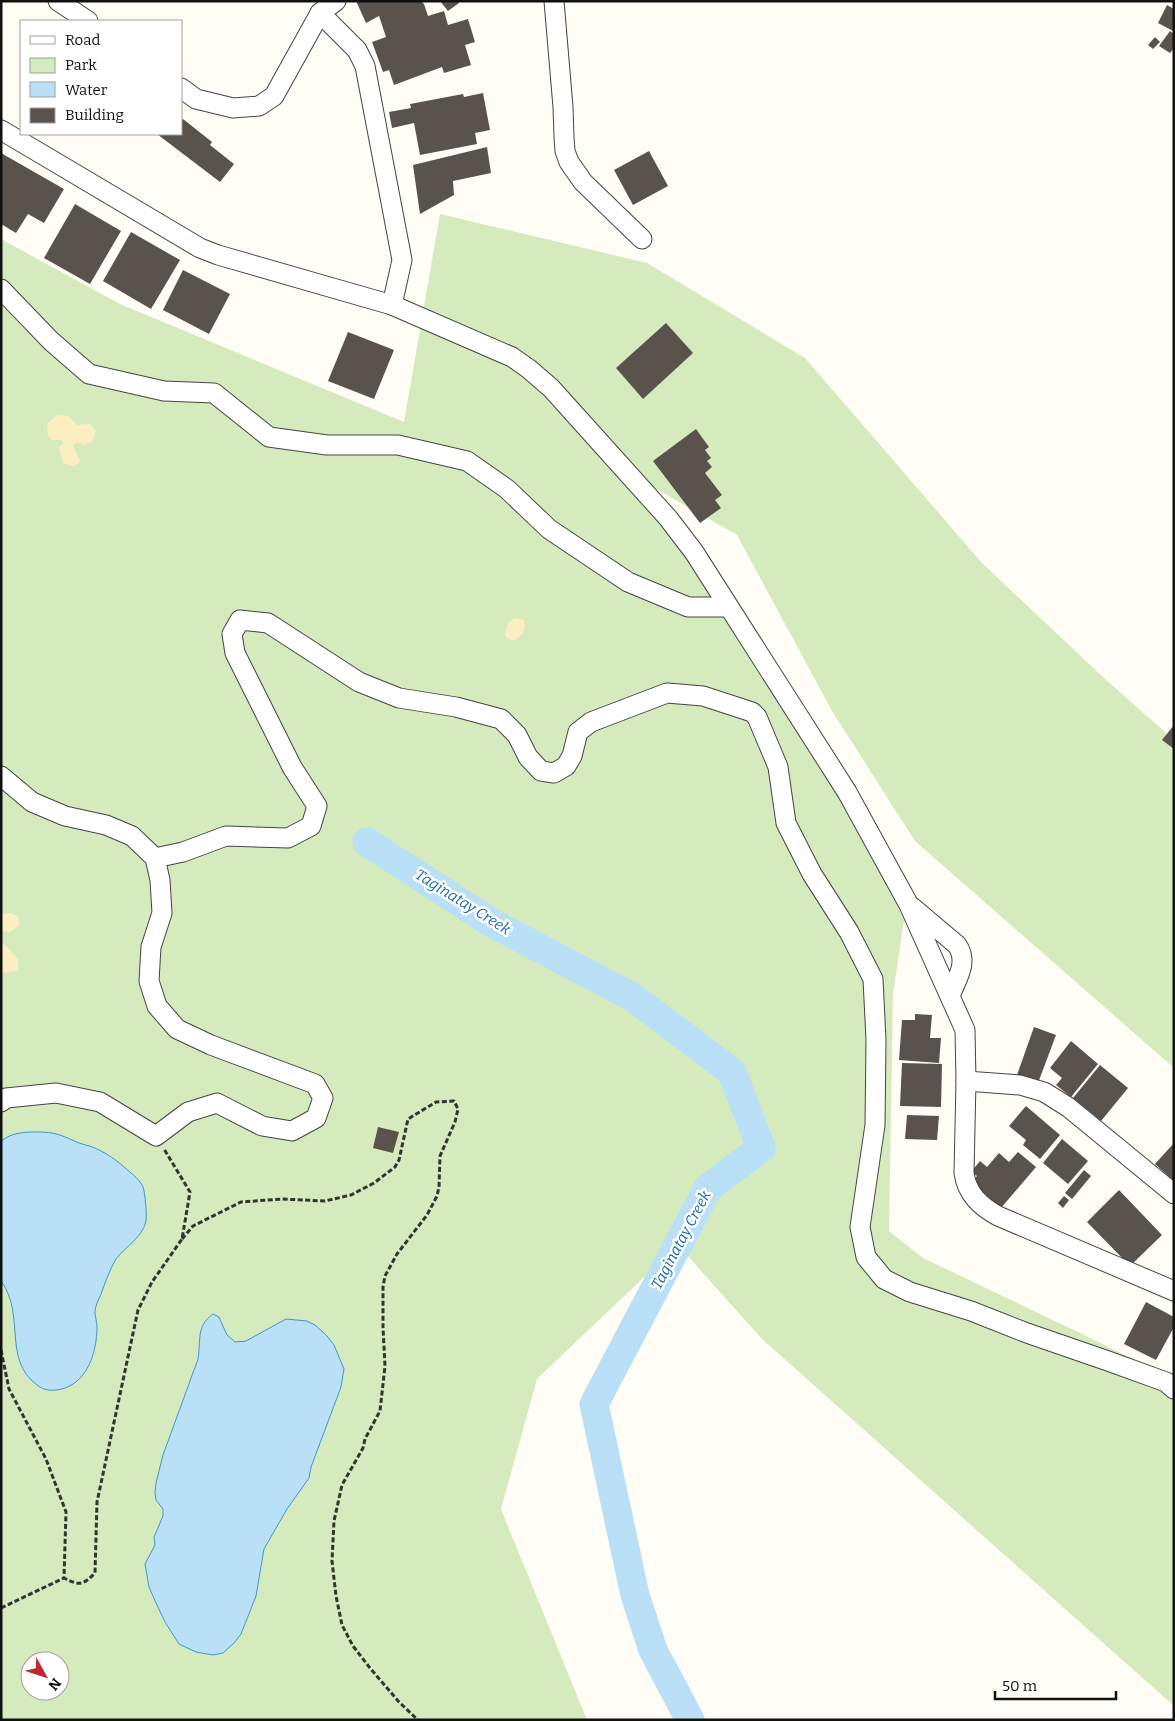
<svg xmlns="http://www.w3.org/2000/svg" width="1175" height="1721" font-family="Bitter,serif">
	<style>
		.green { fill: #d5ebbd; fill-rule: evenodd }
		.sand { fill: #fbeec1 }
		.water { fill: #b9e0f7; stroke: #3f96cf }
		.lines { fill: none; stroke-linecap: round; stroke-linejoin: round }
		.river { stroke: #b9e0f7; stroke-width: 29 }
		.building { fill: #5a524d }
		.minor-casing { stroke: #444; stroke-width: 21 }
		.path { stroke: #333; stroke-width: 3; stroke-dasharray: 5 2.5; stroke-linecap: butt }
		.minor { stroke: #fff; stroke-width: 19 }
		.labels { text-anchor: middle; stroke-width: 5; stroke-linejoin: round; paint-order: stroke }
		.water-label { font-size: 15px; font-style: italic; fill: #1768a6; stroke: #fff }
	</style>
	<rect width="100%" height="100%" fill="#fffdf5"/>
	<path class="green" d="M440,214L647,263L805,358L982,563L1104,678L1174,740V1068L915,841L832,711L737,535L630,474L740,630L842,797L880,867L904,920L893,994L889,1231L923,1258L1078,1332L1174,1379V1706L761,1338L678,1245L537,1379L501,1509L587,1720H1V239L120,304L404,422ZM30,1661H60V1691H30Z"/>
	<g class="sand">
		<path d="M57,415L69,416L77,425L90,424L96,431L92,442L83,445L77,442L73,445L81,462L74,466L63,463L59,448L64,442L61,440H52L48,437L47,424Z"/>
		<path d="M514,618L524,620C526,631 523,635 513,641L505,636L507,624Z"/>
		<path d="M11,913L18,916L19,926L10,932L1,931V914Z"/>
		<path d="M4,944L18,959V971L1,973V946Z"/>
	</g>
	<g class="water">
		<path d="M43,1132C59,1133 65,1137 79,1143C85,1145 91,1146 97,1149C110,1155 120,1163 131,1173C135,1176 141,1182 143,1187C145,1192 147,1215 146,1221C143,1237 125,1247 116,1259C110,1269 105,1283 101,1294C99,1299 95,1306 95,1312C95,1317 97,1322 97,1327C97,1351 88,1382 62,1389C53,1391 44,1391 37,1385C2,1359 26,1315 1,1281V1141C14,1131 28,1132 43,1132Z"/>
		<path d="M213,1314L219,1317L227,1335L235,1342L246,1341L286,1319L307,1321L315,1325L327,1336L334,1345L344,1369L341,1387L311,1467L309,1478L287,1509L264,1549L256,1596L241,1634L234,1643L223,1653L213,1655L196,1652L179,1644L165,1622L156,1603L149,1587L145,1564L155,1545L154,1537L163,1516V1509L156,1500L155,1493L156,1483L163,1455L198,1359C201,1340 196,1326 213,1314Z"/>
	</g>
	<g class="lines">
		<path class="river" d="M367,842L492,923L634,998L732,1072L761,1148L708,1188L594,1404L635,1595L653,1650L690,1720"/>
	</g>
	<g class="building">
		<path d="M356,1H421L424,4L428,16L444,11L448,25L468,19L475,42L465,45L471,65L444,73L442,67L394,85L389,70L383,72L372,42L386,37L379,16L366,23Z"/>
		<path d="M440,1H458L459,3L448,11Z"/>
		<path d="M1167,5L1174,9L1173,31L1158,23Z"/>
		<path d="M1170,31L1174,34V48L1170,53L1159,46Z"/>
		<path d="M1155,37L1160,42L1153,49L1148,45Z"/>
		<path d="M483,93L490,130L475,133L477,144L420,155L414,123L392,128L389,112L411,108L410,104L463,94L464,97Z"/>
		<path d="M183,119L212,142L210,145L234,164L220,182L157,134H181V121Z"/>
		<path d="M487,147L491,173L453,181L454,195L420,214L413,165Z"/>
		<path d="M649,151L668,186L633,205L614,170Z"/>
		<path d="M1,153L64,189L44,223L28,214L16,233L1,224Z"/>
		<path d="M75,204L121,231L90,284L44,258Z"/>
		<path d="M131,232L180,260L151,309L103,281Z"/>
		<path d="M183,270L230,294L209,334L163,310Z"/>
		<path d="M666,323L693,353L643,399L616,368Z"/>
		<path d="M348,332L394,350L374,399L328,381Z"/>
		<path d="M696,429L709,447L705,450L711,458L707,461L712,467L705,473L722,495L715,500L721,508L700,523L653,461Z"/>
		<path d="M1174,725V749L1162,740Z"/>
		<path d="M915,1014L932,1015L930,1038H941L939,1063L899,1060L902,1020H915Z"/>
		<path d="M1034,1027L1056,1035L1038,1083L1017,1075Z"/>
		<path d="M1071,1041L1098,1064L1071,1097L1056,1085L1062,1078L1050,1068Z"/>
		<path d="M902,1063L942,1064L941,1107L900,1106Z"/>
		<path d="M1100,1065L1128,1088L1101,1121L1073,1098Z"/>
		<path d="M1026,1106L1060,1135L1040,1159L1023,1145L1026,1140L1009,1126Z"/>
		<path d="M907,1115L939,1116L937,1140L905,1139Z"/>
		<path d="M378,1127L399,1132L393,1153L373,1148Z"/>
		<path d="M1062,1139L1088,1161L1068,1184L1043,1163Z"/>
		<path d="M1174,1143V1181L1155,1164Z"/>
		<path d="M1018,1152L1036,1167L1001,1208L971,1183L977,1176L971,1172L980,1161L987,1167L999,1153L1009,1162Z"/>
		<path d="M1084,1170L1091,1176L1072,1199L1065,1193Z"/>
		<path d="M1119,1190L1162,1235L1130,1266L1087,1222Z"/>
		<path d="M1064,1196L1069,1200L1063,1208L1058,1203Z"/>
		<path d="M1146,1302L1174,1317V1327L1156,1360L1124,1344Z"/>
	</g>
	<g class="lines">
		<defs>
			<g id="minor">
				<path d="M58,1L88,21"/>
				<path d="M554,1L563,107L564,137L565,151L569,162L583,182L642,239"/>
				<path d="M320,13L357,50L365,66L402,260L392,305"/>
				<path d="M181,88L196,99L233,108L259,106L274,96L320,13L336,1"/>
				<path d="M1,130L200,248L218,255L392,305L512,357L529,369L551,388L668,518L694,552L847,792L909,905L965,1030L966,1081L964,1173C967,1194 980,1206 998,1216L1174,1291"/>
				<path d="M1,289L51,341L89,374L164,391L214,393L269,437L327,445H398L467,461L507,489L549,529L628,582L688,607H728"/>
				<path d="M1,776L32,802L65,816L106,825L132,836L155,858L160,880L162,913L151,947L149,981L157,1006L177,1029L211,1045L315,1084L323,1098L316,1118L292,1131L262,1126L217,1103L188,1112L156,1136L100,1102L56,1093L6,1098L1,1102"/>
				<path d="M155,858L183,852L226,836L288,838L311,826L317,806L292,767L235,653L232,634L240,620L268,623L359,682L399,698L456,707L501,719L517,735L528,757L541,771L554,773L566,766L572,756L578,732L591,722L667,693L703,696L752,712L757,717L778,767L786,823L812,874L849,932L873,979L876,1040L875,1125L860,1227L866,1257L884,1279L910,1292L971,1311L1027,1333L1108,1361L1166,1382L1174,1389"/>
				<path d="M912,907L957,945C969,962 957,978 950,996"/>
				<path d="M966,1081L1020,1085L1044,1092L1068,1107L1174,1194"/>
			</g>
		</defs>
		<use href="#minor" class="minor-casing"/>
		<g class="path">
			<path d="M182,1239L193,1226L241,1202L282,1199L325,1201L351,1195L374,1183L395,1167L399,1160L408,1119L436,1102L454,1101L458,1109L455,1122L440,1156L439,1187L437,1196L427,1215L397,1254L385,1276L383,1287V1327L385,1366L380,1411L365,1439L363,1448L342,1485L334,1521L332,1561L336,1596L342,1625L353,1646L370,1668L399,1702L418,1720"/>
			<path d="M1,1350L9,1389L46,1459L66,1512L64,1578C80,1586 83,1585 95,1573L97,1502L138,1310L152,1282L182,1239L190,1192L164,1149"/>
			<path d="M1,1608L64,1578"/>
		</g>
		<use href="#minor" class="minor"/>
	</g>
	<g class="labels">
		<g class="water-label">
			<text transform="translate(463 902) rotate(32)" y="5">Taginatay Creek</text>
			<text transform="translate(681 1240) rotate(-62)" y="5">Taginatay Creek</text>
		</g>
	</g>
	<rect width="1175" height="1721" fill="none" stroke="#111111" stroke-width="5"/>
	<rect x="20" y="20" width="162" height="115" fill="#ffffff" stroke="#a0a0a0"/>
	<rect x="30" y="36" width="25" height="8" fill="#ffffff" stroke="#a0a0a0"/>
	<text x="65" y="45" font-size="15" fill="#111111">Road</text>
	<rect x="30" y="58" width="25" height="15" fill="#d5ebbd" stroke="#a0a0a0"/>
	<text x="65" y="70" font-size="15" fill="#111111">Park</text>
	<rect x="30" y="82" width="25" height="15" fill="#b9e0f7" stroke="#a0a0a0"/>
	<text x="65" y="95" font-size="15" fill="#111111">Water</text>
	<rect x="30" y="108" width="25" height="15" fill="#5a524d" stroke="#a0a0a0"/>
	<text x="65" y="120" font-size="15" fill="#111111">Building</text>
	<g transform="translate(45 1676) rotate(130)"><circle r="24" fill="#ffffff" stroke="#a0a0a0"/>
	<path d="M0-4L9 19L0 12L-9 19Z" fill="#c4262e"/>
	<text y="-8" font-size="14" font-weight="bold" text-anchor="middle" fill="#111111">N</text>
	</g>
	<path d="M995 1691v8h121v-8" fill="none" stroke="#111111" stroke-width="2.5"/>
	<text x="1002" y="1691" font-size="15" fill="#111111" stroke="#ffffff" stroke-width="4" paint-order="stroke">50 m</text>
</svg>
